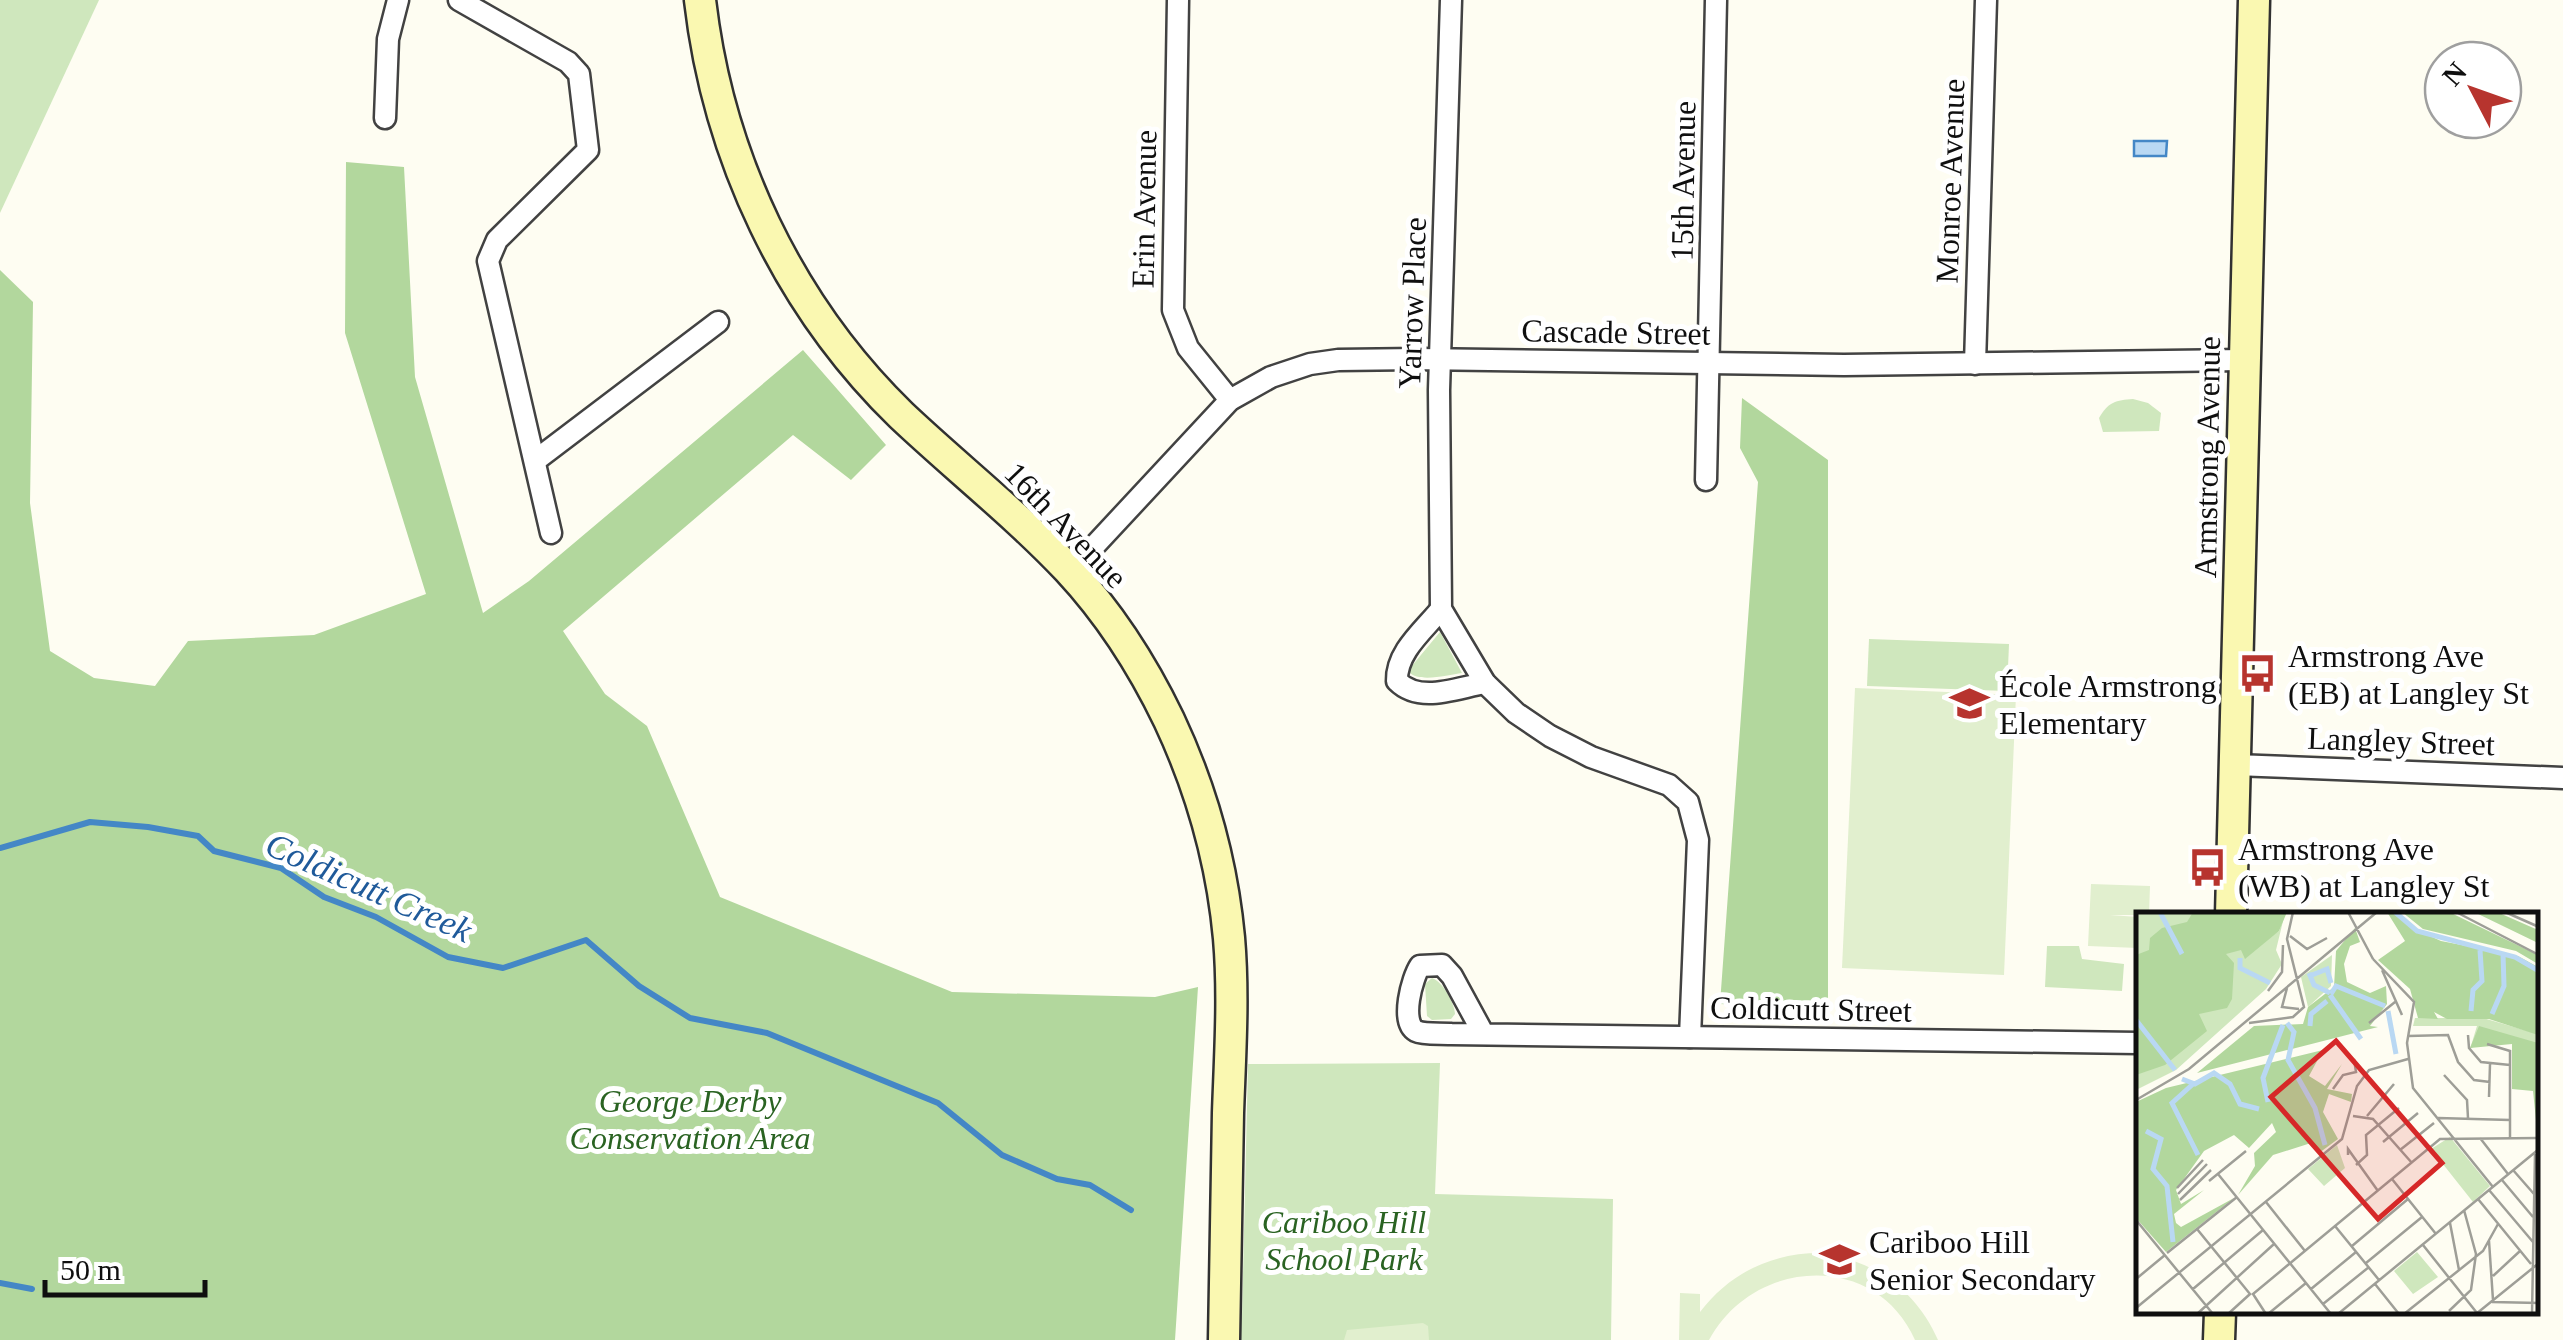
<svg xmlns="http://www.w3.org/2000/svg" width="2563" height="1340" font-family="'Times New Roman',serif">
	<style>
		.green { fill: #cfe7bd }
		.forest { fill: #b2d79d }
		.pitch { fill: #e1efce }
		.water { fill: #b9d8f3; stroke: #4487c6; stroke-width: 2.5 }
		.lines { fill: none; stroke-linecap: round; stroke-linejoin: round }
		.stream { stroke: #4487c6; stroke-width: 6 }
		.street-casing { stroke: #424242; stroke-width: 25 }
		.secondary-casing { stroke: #313131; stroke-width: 35 }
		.street { stroke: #fff; stroke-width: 20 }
		.secondary { stroke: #faf8b1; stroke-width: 30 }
		.labels { text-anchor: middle; stroke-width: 10; stroke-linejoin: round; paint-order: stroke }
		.street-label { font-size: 32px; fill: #0f0f0f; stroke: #fff }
		.poi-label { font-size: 32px; fill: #0f0f0f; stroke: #fff; text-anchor: start }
		.park-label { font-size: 32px; font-style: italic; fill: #2a6322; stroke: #fff }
		.water-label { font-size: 35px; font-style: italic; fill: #1f5a9a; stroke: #fff }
		.inset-river { fill: none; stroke: #b9d8f3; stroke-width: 5 }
		.inset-road { fill: none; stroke: #9e9e97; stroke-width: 2.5 }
		.view { fill: #d62828; fill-opacity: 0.15; stroke: #d62828; stroke-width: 5 }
		.inset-edge { fill: none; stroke: #0f0f0f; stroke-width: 5 }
	</style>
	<rect width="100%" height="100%" fill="#fefdf2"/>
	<g class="green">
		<path d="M0,0H99L0,213Z"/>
		<path d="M2133,399L2148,403L2161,413L2159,431L2103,432L2099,418C2108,402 2116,400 2133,399Z"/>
		<path d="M1440,632L1462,673C1448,675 1419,683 1409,672L1411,667Z"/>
		<path d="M1869,639L2009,644L2007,691L1867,686Z"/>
		<path d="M2047,946H2079L2082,959L2124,964L2122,991L2045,987Z"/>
		<path d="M1432,978C1443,982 1454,1002 1455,1014L1451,1019L1432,1020L1427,1016L1425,984Z"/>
		<path d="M1440,1063L1435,1194L1613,1199L1611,1340H1234V1330L1242,1316L1248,1064Z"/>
	</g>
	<g class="forest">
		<path d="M346,162L404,167L415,377L483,613L529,581L803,350L886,445L851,480L793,435L563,631L605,694L647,726L720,897L952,992L1155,997L1198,987L1175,1340H0V270L33,302L30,503L50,651L94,678L155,686L188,641L314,635L426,594L345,333Z"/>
		<path d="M1742,398L1828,460V1009L1720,1004L1758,482L1740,448Z"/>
	</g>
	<g class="pitch">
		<path d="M1855,688L2016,695L2004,975L1842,968Z"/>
		<path d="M2091,884L2150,886L2149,915H2110L2138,917V948L2088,946Z"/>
		<path d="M1820,1253C1874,1260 1916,1290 1938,1340H1915C1875,1250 1753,1258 1709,1340H1679L1680,1293L1700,1294V1312C1730,1273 1771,1253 1820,1253Z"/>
		<path d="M1423,1323L1428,1326L1429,1340H1344L1347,1330Z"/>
	</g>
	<path class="water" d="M2134,141H2167L2166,156H2134Z"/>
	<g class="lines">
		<g class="stream">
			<path d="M0,848L90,822L148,827L198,836L214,851L281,868L324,897L376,917L448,957L503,968L586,940L639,986L690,1018L767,1033L938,1103L1002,1155L1057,1179L1090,1185L1131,1210"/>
			<path d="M0,1283L32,1289"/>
		</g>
		<defs>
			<g id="street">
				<path d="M459,0L568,62L579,74L588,150L497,240L488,261L551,533"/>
				<path d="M1178,0L1173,310L1188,348L1230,400"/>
				<path d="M1451,0L1439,390L1441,609L1485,683L1516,713L1550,736L1591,757L1669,785L1688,802L1698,840L1690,1037"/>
				<path d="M385,118L388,39L398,0"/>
				<path d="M1975,364L1986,0"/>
				<path d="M536,460L718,322"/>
				<path d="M1706,480L1716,0"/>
				<path d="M1070,572L1230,400L1271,377L1310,364L1338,360L1418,359L1844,365L2243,360"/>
				<path d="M1441,609C1424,630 1396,652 1397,681C1420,704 1456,688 1485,683"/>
				<path d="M2235,765L2563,778"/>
				<path d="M1483,1033L1452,976L1442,965L1420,966C1412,978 1400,1022 1416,1031C1424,1035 1442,1033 1451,1034L2138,1043"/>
			</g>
			<g id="secondary">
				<path d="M700,0C718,156 788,305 901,415C956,467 1016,514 1068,569C1109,613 1143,666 1169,720C1201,788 1222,863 1229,938C1234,996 1230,1055 1228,1113C1227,1188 1226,1264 1224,1340"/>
				<path d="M2231,915L2254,0"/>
				<path d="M2219,1340L2220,1312"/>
			</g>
		</defs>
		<use href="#street" class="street-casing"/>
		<use href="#secondary" class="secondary-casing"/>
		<use href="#street" class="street"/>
		<use href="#secondary" class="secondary"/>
	</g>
	<defs>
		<symbol id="bus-bare" viewBox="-9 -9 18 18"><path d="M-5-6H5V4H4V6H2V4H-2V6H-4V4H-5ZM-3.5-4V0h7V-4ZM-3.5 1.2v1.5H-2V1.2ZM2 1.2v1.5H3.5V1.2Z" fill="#b7342e" stroke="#fff" stroke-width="2.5" paint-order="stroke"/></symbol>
		<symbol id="school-bare" viewBox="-9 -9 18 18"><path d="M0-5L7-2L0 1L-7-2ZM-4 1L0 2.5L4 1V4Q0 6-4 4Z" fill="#b7342e" stroke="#fff" stroke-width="2.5" paint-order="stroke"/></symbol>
	</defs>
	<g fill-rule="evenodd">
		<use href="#bus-bare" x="2230" y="646" width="55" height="55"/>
		<use href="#school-bare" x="1942" y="676" width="55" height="55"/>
		<use href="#bus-bare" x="2180" y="840" width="55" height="55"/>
		<use href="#school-bare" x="1812" y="1232" width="55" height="55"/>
	</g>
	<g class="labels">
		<g class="street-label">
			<text transform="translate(1683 181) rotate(-89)" y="11">15th Avenue</text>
			<text transform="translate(1950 181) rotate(-88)" y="11">Monroe Avenue</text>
			<text transform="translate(1144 209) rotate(-89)" y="11">Erin Avenue</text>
			<text transform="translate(1412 303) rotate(-88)" y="11">Yarrow Place</text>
			<text transform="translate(1616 332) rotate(1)" y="11">Cascade Street</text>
			<text transform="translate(2207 457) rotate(-89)" y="11">Armstrong Avenue</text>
			<text transform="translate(1066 525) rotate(46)" y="11">16th Avenue</text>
			<text transform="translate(2401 741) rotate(2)" y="11">Langley Street</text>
			<text transform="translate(1811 1009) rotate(1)" y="11">Coldicutt Street</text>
		</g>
		<g class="poi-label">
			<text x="2288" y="667">Armstrong Ave<tspan x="2288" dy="37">(EB) at Langley St</tspan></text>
			<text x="1999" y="697">École Armstrong<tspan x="1999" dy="37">Elementary</tspan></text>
			<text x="2238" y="860">Armstrong Ave<tspan x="2238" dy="37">(WB) at Langley St</tspan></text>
			<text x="1869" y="1253">Cariboo Hill<tspan x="1869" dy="37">Senior Secondary</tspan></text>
		</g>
		<g class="park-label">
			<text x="690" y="1112">George Derby<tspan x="690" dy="37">Conservation Area</tspan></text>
			<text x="1344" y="1233">Cariboo Hill<tspan x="1344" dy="37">School Park</tspan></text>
		</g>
		<g class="water-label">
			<text transform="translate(369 887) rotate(24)" y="12">Coldicutt Creek</text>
		</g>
	</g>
	<g transform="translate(2136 912)">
		<rect width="402" height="402" fill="#fefdf2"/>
		<path d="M0,0H87L120,35L143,19L148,5L140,38L146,52L130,77L40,158L0,178ZM196,43L195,74L172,95L165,65ZM279,106H347L402,122V131L345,130L334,137L341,114H277ZM314,225L354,274L337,290L295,237ZM201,233L209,256L188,274L172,257ZM281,340L302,365L277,382L258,359Z" fill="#cfe7bd"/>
		<path d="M57,0H151L143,19L109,47L105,38L90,42L98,51L96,87L91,96L63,102L71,119L29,153L0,163V43L13,38L14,26L26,16L51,10ZM251,0H262L274,15L305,29L382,44L402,55V123L353,107H311L298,100L302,107L282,106L274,77L242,48L269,29ZM266,0H313L402,43V52L380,39L287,17ZM338,0H361L402,18V31ZM219,16L224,30L214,34L208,52L211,70L234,81L250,74L251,92L234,114L242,115L61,161L118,114L167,112L172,95L198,75L200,39ZM343,114L402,131L400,208L397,179L376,177V132L334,136ZM187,138L173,164L189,174L206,152L191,177L216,182L215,190L193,182L187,200L202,227L183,241L175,231L137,243L102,283L119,254L118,241L140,220L136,211L113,236L98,223L68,239L40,278L45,292L68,278L38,302L40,311L45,315L98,286L30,340L0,306V190L30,176Z" fill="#b2d79d"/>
		<path class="inset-river" d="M24,0L46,42M259,0L281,19L379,45L403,59M104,46V56L134,71M173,61L178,73L194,81M176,63L191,57L195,71M195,82L200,74L249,94M194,83L225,127M252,99L260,142M335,99L337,78L346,69L344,38M356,102L368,74L367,41M0,108L39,158M151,111L158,120L152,148L179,196L189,233M174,114L175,102L191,89M46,167L59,172L78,161L94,172L104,192L123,197M57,172L36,191L62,243M132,190L127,166L147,113M10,219L25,227L17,257L31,274L37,330"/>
		<path class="inset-road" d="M212,0L237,47M320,0L403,43M369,0L403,15M154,24L171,37L191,26M237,47L278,90L271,131L277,176L357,275M246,58L266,103M151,76L146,95L163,97M132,79L146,60L147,33M113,111L157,105L168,95L151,27L157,0M233,111L259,90M332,123L333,136L345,150L374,153M272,124L312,123L322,150L338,168L354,170M351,132L374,139V226M308,163L331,188L332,206M197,177L207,163L220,160L218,147M353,185L354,152M0,188L53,157L241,0M217,204L237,207L276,251M231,204L258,172M302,206L374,208M344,226L372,262M247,230L282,201M264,238L298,211M212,243V237L242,279M220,253L231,243L230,223L263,196M377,258L398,282M82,262L195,402M256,267L300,322M366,268L397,305M73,269L110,239M41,276L67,248M353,278L397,330M42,282L71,252M342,287L395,352M44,288L75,258M130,290L169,339M0,308L77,402M314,311L323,358M199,314L243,368M61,317L114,382L92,402M353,329L357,388M287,333L341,401M216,334L272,287M31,341L101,285M230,351L286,305M357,364L384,339M0,367L29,343M239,372L263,402M57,377L127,318M175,377L220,340M356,390L403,391M187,392L233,355M0,396L206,227L221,174L233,158L272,147M313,399L335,378L340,342L328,298M61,402L138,332M130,402L117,382L304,227L403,226M132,402L170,371M202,402L403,237M268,402L347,339L362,312M340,402L403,351M396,402L399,242"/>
		<path class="view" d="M200,129L306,251L242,307L135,185Z"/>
		<rect width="402" height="402" class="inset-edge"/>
	</g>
	<g transform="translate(2473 90) rotate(311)"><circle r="48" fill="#ffffff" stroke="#9f9f9f" stroke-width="2.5"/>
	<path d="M0-8L18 38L0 25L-18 38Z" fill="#b7342e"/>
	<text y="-15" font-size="28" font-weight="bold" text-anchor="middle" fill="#0f0f0f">N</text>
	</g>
	<path d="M45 1280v15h160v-15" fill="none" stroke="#0f0f0f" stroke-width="5"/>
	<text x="60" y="1280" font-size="30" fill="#0f0f0f" stroke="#ffffff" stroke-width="8" paint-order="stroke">50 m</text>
</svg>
